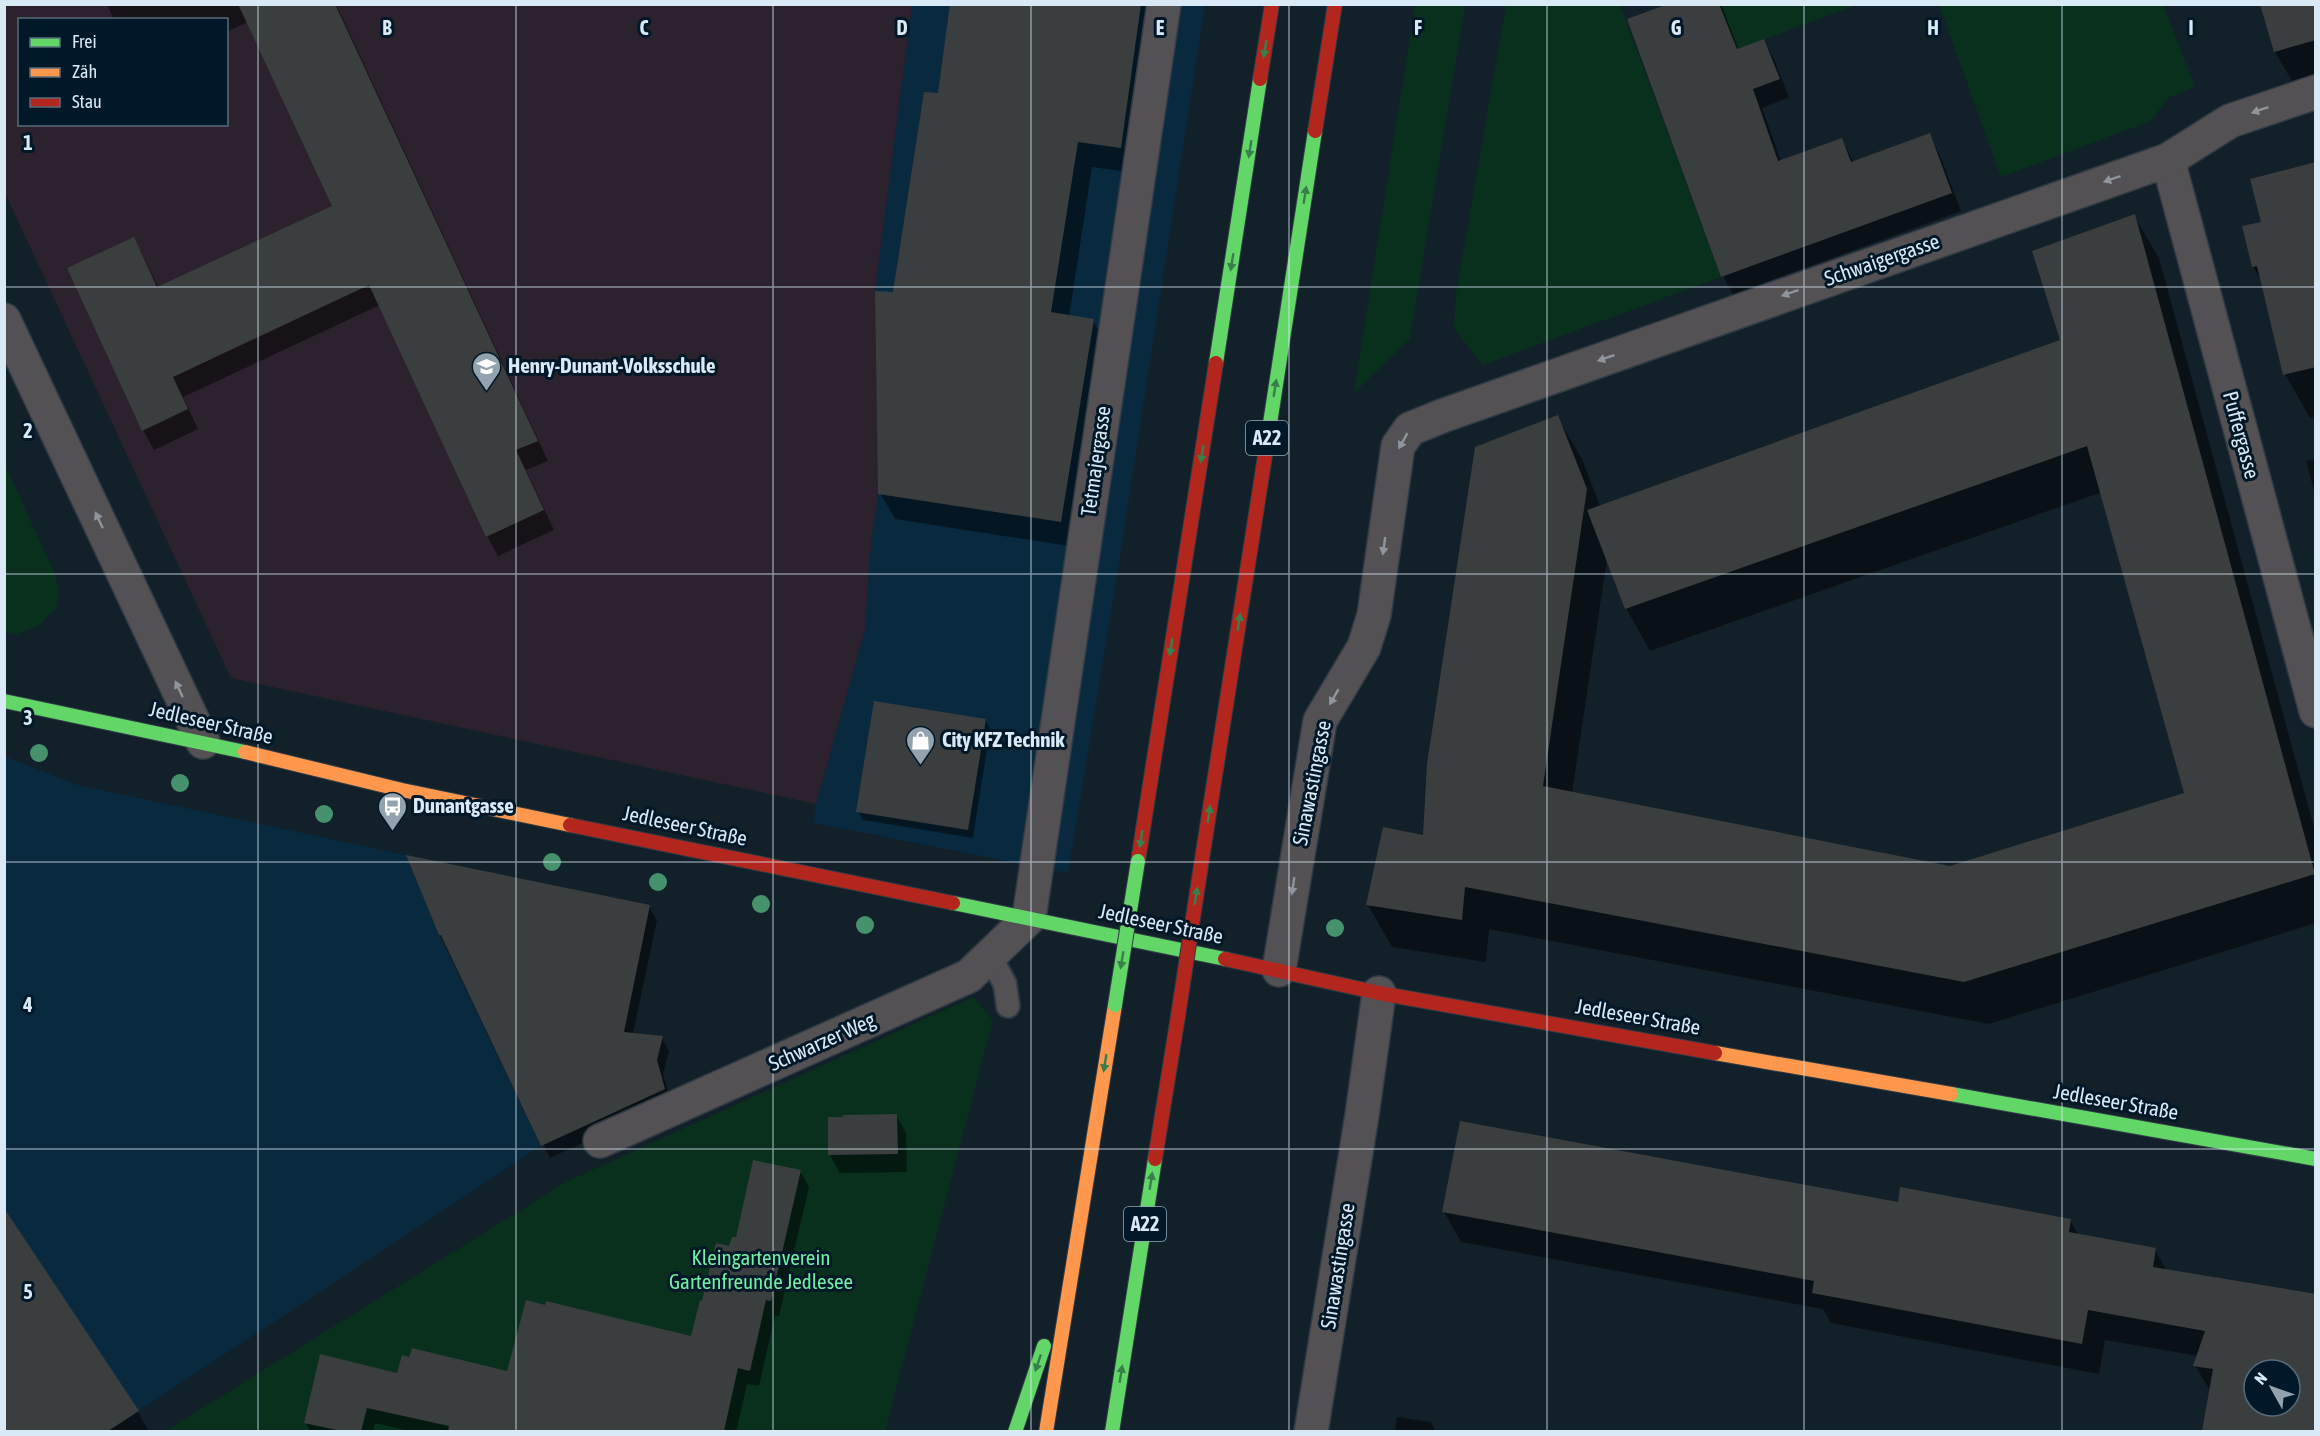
<svg xmlns="http://www.w3.org/2000/svg" width="2320" height="1436" font-family="'Asap Condensed',sans-serif">
	<style>
		.built { fill: #092a3e }
		.education { fill: #2b222d; fill-rule: evenodd }
		.green { fill: #08301d }
		.shadow { fill: #0007; fill-rule: evenodd }
		.building { fill: #3b3e3f; fill-rule: evenodd }
		.lines { fill: none; stroke-linecap: round; stroke-linejoin: round }
		.lane-casing { stroke: #303b45; stroke-width: 26 }
		.street-casing { stroke: #303b45; stroke-width: 36 }
		.fast-casing { stroke: #303b45; stroke-width: 16 }
		.slow-casing { stroke: #303b45; stroke-width: 16 }
		.jam-casing { stroke: #303b45; stroke-width: 16 }
		.lane { stroke: #535153; stroke-width: 22 }
		.street { stroke: #535153; stroke-width: 33 }
		.fast { stroke: #63d668; stroke-width: 14 }
		.slow { stroke: #ff974d; stroke-width: 14 }
		.jam { stroke: #b3261e; stroke-width: 14 }
		.fast-bridge-casing { stroke: #303b45; stroke-width: 16; stroke-linecap: butt }
		.jam-bridge-casing { stroke: #303b45; stroke-width: 16; stroke-linecap: butt }
		.fast-bridge { stroke: #63d668; stroke-width: 14 }
		.jam-bridge { stroke: #b3261e; stroke-width: 14 }
		.tree { fill: #46926d }
		.oneway { fill: #37804c }
		.oneway2 { fill: #8f959c }
		.grid { fill: none; stroke: #d9e9f5; stroke-width: 1.5; stroke-opacity: 0.55 }
		.labels { text-anchor: middle; stroke-width: 6; stroke-linejoin: round; paint-order: stroke }
		.shield { fill: #011829; stroke: #98aab8; stroke-width: 1.5 }
		.shield-label { font-size: 20px; font-weight: bold; fill: #d9e9f5 }
		.street-label { font-size: 21px; fill: #d9e9f5; stroke: #011829 }
		.poi-label { font-size: 21px; font-weight: bold; fill: #d9e9f5; stroke: #011829; text-anchor: start }
		.park-label { font-size: 21px; fill: #71f0a3; stroke: #011829 }
		.grid-label { font-size: 20px; text-anchor: middle; font-weight: bold; fill: #d9e9f5; stroke: #011829; stroke-width: 6; stroke-linejoin: round; paint-order: stroke }
	</style>
	<rect width="100%" height="100%" fill="#12202a"/>
	<g class="built">
		<path d="M912,5H1205L1114,595L1068,873L814,823L816,804L865,630L871,543L878,494L875,291Z"/>
		<path d="M4,756L77,785L406,855L439,935L541,1146L108,1431H5Z"/>
	</g>
	<path class="education" d="M4,5H912L875,291L878,494L871,543L865,630L816,804L231,678L5,193ZM20,20H226V124H20Z"/>
	<g class="green">
		<path d="M1415,5H1465L1410,338L1354,393Z"/>
		<path d="M1506,5H1620L1721,277L1483,365L1454,329L1456,294Z"/>
		<path d="M1720,5H1857L1737,49Z"/>
		<path d="M1939,5H2163L2195,87L2168,98L2151,121L2001,177Z"/>
		<path d="M4,463L55,574L59,592L56,609L38,626L17,634L5,632Z"/>
		<path d="M973,997L993,1020L885,1431L164,1432L566,1182Z"/>
	</g>
	<g class="shadow">
		<path d="M107,4H336L548,461L526,470L554,530L498,556L487,536L380,305L183,397L198,429L154,450L143,430L134,238L159,288L334,206L248,22L226,32V20H114Z"/>
		<path d="M951,4H1159L1135,173L1092,167L1069,317L1093,321L1108,346L1075,547L895,519L880,493L895,294L939,95Z"/>
		<path d="M1672,4H1721L1739,50L1764,41L1774,59L1789,97L1762,108L1781,161L1842,139L1854,163L1929,135L1939,153L1961,211L1733,294L1723,276Z"/>
		<path d="M2316,4V106L2308,108L2275,52Z"/>
		<path d="M2316,163V428L2313,417L2310,418L2285,374L2262,281L2253,267L2262,223Z"/>
		<path d="M2134,216L2159,258L2316,835V923L1989,1024L1489,929L1486,962L1392,947L1368,905L1424,837L1557,417L1582,459L1600,506L2062,341ZM2102,492L2186,794L1950,868L1572,793L1607,559L1626,608L1650,651Z"/>
		<path d="M2316,459V498L2306,461Z"/>
		<path d="M986,721L990,729L973,838L863,820L858,811Z"/>
		<path d="M649,907L657,920L633,1034L662,1038L669,1051L663,1074L671,1102L550,1158L448,947L440,934Z"/>
		<path d="M896,1115L906,1133L907,1172L840,1173L830,1155V1119Z"/>
		<path d="M800,1171L809,1187L779,1316H775L759,1386L747,1384L736,1432H413L375,1423L373,1432H311L305,1422L399,1374L508,1373L692,1337L704,1303L730,1248Z"/>
		<path d="M1900,1204L2070,1220L2079,1236L2155,1250L2167,1271L2316,1295V1432H2204L2211,1393L2195,1365L2198,1356L2105,1340L2099,1374L1831,1323L1823,1309L1461,1242L1444,1212ZM2254,1370H2290V1406H2254Z"/>
		<path d="M4,1210L138,1412L149,1432H4Z"/>
		<path d="M1397,1417L1431,1422L1436,1432H1395Z"/>
	</g>
	<g class="building">
		<path d="M238,4H335L538,441L516,450L544,510L486,537L369,285L173,377L188,409L142,431L67,268L134,237L157,287L332,206Z"/>
		<path d="M950,4H1141L1121,148L1078,142L1051,312L1094,319L1061,522L878,494L875,291L893,292L924,92L938,93Z"/>
		<path d="M1668,4H1719L1737,49L1764,39L1780,79L1753,89L1778,161L1842,138L1851,162L1930,133L1952,193L1721,277L1627,19Z"/>
		<path d="M2260,4H2316V40L2274,52Z"/>
		<path d="M2316,162V367L2283,375L2257,266L2252,267L2242,226L2261,222L2250,179Z"/>
		<path d="M2135,214L2315,874L1964,982L1465,887L1462,920L1366,905L1383,827L1423,835L1427,764L1475,447L1558,415L1587,489L1543,786L1950,866L2184,793L2087,446L1625,609L1587,510L2060,340L2032,251Z"/>
		<path d="M874,701L986,719L968,830L856,812Z"/>
		<path d="M406,855L650,905L624,1032L663,1036L657,1060L665,1089L541,1146L441,935H439Z"/>
		<path d="M897,1114L898,1154L828,1155V1117H843V1115Z"/>
		<path d="M1460,1121L1898,1202L1900,1187L2071,1219L2069,1232L2156,1248L2153,1267L2316,1294V1431H2202L2213,1369L2193,1366L2205,1331L2088,1310L2082,1344L1812,1293L1814,1281L1442,1212ZM2254,1370H2290V1406H2254Z"/>
		<path d="M753,1160L801,1170L771,1301L766,1300L750,1371L738,1368L724,1431H448L449,1426L367,1408L361,1431H341L304,1423L320,1354L397,1373L402,1355L409,1357L412,1348L507,1371L526,1300L545,1305L546,1301L691,1336L700,1300L702,1301L716,1243L729,1246L732,1237H736Z"/>
		<path d="M4,1208L139,1411L108,1431H4Z"/>
	</g>
	<g class="lines">
		<defs>
			<path id="lane" d="M990,956L1005,984L1008,1006"/>
			<g id="street">
				<path d="M2168,160L2316,711"/>
				<path d="M4,320L203,742"/>
				<path d="M1279,970L1320,721L1364,647L1374,615L1398,446L1410,429L1442,416L2168,160L2230,121L2316,92"/>
				<path d="M600,1141L969,976L1029,918L1164,4"/>
				<path d="M1311,1432L1362,1115L1379,993"/>
			</g>
			<g id="fast">
				<path d="M1216,363L1260,79"/>
				<path d="M1267,443L1315,131"/>
				<path d="M4,701L245,752"/>
				<path d="M953,903L1225,959"/>
				<path d="M1951,1094L2316,1159"/>
				<path d="M1015,1432L1044,1346"/>
				<path d="M1112,1432L1155,1159"/>
			</g>
			<g id="slow">
				<path d="M245,752L402,790L570,825"/>
				<path d="M1715,1053L1951,1094"/>
				<path d="M1046,1432L1115,1005"/>
			</g>
			<g id="jam">
				<path d="M1260,79L1272,4"/>
				<path d="M1315,131L1335,4"/>
				<path d="M570,825L953,903"/>
				<path d="M1138,861L1216,363"/>
				<path d="M1200,872L1267,443"/>
				<path d="M1225,959L1379,993L1715,1053"/>
				<path d="M1155,1159L1178,1016"/>
			</g>
		</defs>
		<use href="#lane" class="lane-casing"/>
		<use href="#street" class="street-casing"/>
		<use href="#fast" class="fast-casing"/>
		<use href="#slow" class="slow-casing"/>
		<use href="#jam" class="jam-casing"/>
		<use href="#lane" class="lane"/>
		<use href="#street" class="street"/>
		<use href="#fast" class="fast"/>
		<use href="#slow" class="slow"/>
		<use href="#jam" class="jam"/>
		<defs>
			<path id="fast-bridge" d="M1115,1005L1138,861"/>
			<path id="jam-bridge" d="M1178,1016L1200,872"/>
		</defs>
		<use href="#fast-bridge" class="fast-bridge-casing"/>
		<use href="#jam-bridge" class="jam-bridge-casing"/>
		<use href="#fast-bridge" class="fast-bridge"/>
		<use href="#jam-bridge" class="jam-bridge"/>
	</g>
	<g class="tree">
		<circle cx="39" cy="753" r="9"/>
		<circle cx="180" cy="783" r="9"/>
		<circle cx="324" cy="814" r="9"/>
		<circle cx="552" cy="862" r="9"/>
		<circle cx="658" cy="882" r="9"/>
		<circle cx="761" cy="904" r="9"/>
		<circle cx="865" cy="925" r="9"/>
		<circle cx="1335" cy="928" r="9"/>
	</g>
	<defs><path id="oneway-solid" d="M-6-.8H1V-3.2L6.5 0L1 3.2V.8H-6Z" transform="scale(1.5)"/></defs>
	<g class="oneway">
		<use href="#oneway-solid" transform="translate(1265 49) rotate(99)"/>
		<use href="#oneway-solid" transform="translate(1250 149) rotate(99)"/>
		<use href="#oneway-solid" transform="translate(1305 195) rotate(-81)"/>
		<use href="#oneway-solid" transform="translate(1232 262) rotate(99)"/>
		<use href="#oneway-solid" transform="translate(1275 388) rotate(-81)"/>
		<use href="#oneway-solid" transform="translate(1202 454) rotate(99)"/>
		<use href="#oneway-solid" transform="translate(1239 622) rotate(-81)"/>
		<use href="#oneway-solid" transform="translate(1171 647) rotate(99)"/>
		<use href="#oneway-solid" transform="translate(1209 814) rotate(-81)"/>
		<use href="#oneway-solid" transform="translate(1141 839) rotate(99)"/>
		<use href="#oneway-solid" transform="translate(1196 896) rotate(-81)"/>
		<use href="#oneway-solid" transform="translate(1122 960) rotate(99)"/>
		<use href="#oneway-solid" transform="translate(1105 1063) rotate(99)"/>
		<use href="#oneway-solid" transform="translate(1151 1181) rotate(-81)"/>
		<use href="#oneway-solid" transform="translate(1038 1363) rotate(109)"/>
		<use href="#oneway-solid" transform="translate(1121 1374) rotate(-81)"/>
	</g>
	<g class="oneway2">
		<use href="#oneway-solid" transform="translate(2260 110) rotate(161)"/>
		<use href="#oneway-solid" transform="translate(2112 179) rotate(161)"/>
		<use href="#oneway-solid" transform="translate(1790 293) rotate(161)"/>
		<use href="#oneway-solid" transform="translate(1606 358) rotate(161)"/>
		<use href="#oneway-solid" transform="translate(1403 441) rotate(119)"/>
		<use href="#oneway-solid" transform="translate(99 520) rotate(-115)"/>
		<use href="#oneway-solid" transform="translate(1384 546) rotate(98)"/>
		<use href="#oneway-solid" transform="translate(179 689) rotate(-115)"/>
		<use href="#oneway-solid" transform="translate(1334 697) rotate(120)"/>
		<use href="#oneway-solid" transform="translate(1293 886) rotate(99)"/>
	</g>
	<path class="grid" d="M258,4V1432M516,4V1432M773,4V1432M1031,4V1432M1289,4V1432M1547,4V1432M1804,4V1432M2062,4V1432M4,287H2316M4,574H2316M4,862H2316M4,1149H2316"/>
	<defs>
		<symbol id="school-pin" viewBox="-11 -11 22 30"><path d="M0 17L-7.5 6A9.5 9.5 0 1 1 7.5 6Z" fill="#93a3ae" stroke="#011829"/><path d="M0-5L7-2L0 1L-7-2ZM-4 1L0 2.5L4 1V4Q0 6-4 4Z" fill="#fff"/></symbol>
		<symbol id="shop-pin" viewBox="-11 -11 22 30"><path d="M0 17L-7.5 6A9.5 9.5 0 1 1 7.5 6Z" fill="#93a3ae" stroke="#011829"/><path d="M-5-2.5h2.3a2.7 3.5 0 0 1 5.4 0H5L5.5 6h-11ZM-1.5-2.5h3a1.5 2.3 0 0 0-3 0Z" fill="#fff"/></symbol>
		<symbol id="bus-pin" viewBox="-11 -11 22 30"><path d="M0 17L-7.5 6A9.5 9.5 0 1 1 7.5 6Z" fill="#93a3ae" stroke="#011829"/><path d="M-5-6H5V4H4V6H2V4H-2V6H-4V4H-5ZM-3.5-4V0h7V-4ZM-3.5 1.2v1.5H-2V1.2ZM2 1.2v1.5H3.5V1.2Z" fill="#fff"/></symbol>
	</defs>
	<g fill-rule="evenodd">
		<use href="#school-pin" x="470" y="350" width="33" height="45"/>
		<use href="#shop-pin" x="904" y="724" width="33" height="45"/>
		<use href="#bus-pin" x="376" y="790" width="33" height="45"/>
	</g>
	<g class="labels">
		<g class="shield">
			<rect x="1246" y="421" width="42" height="34" rx="4.5"/>
			<rect x="1124" y="1207" width="42" height="34" rx="4.5"/>
		</g>
		<g class="shield-label">
			<text x="1267" y="445">A22</text>
			<text x="1145" y="1231">A22</text>
		</g>
		<g class="street-label">
			<text transform="translate(1882 260) rotate(-19)" y="7">Schwaigergasse</text>
			<text transform="translate(2241 435) rotate(75)" y="7">Puffergasse</text>
			<text transform="translate(1096 461) rotate(-82)" y="7">Tetmajergasse</text>
			<text transform="translate(211 723) rotate(13)" y="7">Jedleseer Straße</text>
			<text transform="translate(1312 783) rotate(-79)" y="7">Sinawastingasse</text>
			<text transform="translate(685 826) rotate(12)" y="7">Jedleseer Straße</text>
			<text transform="translate(1161 924) rotate(12)" y="7">Jedleseer Straße</text>
			<text transform="translate(1638 1017) rotate(10)" y="7">Jedleseer Straße</text>
			<text transform="translate(822 1042) rotate(-24)" y="7">Schwarzer Weg</text>
			<text transform="translate(2116 1102) rotate(10)" y="7">Jedleseer Straße</text>
			<text transform="translate(1338 1266) rotate(-81)" y="7">Sinawastingasse</text>
		</g>
		<g class="poi-label">
			<text x="508" y="373">Henry-Dunant-Volksschule</text>
			<text x="942" y="747">City KFZ Technik</text>
			<text x="413" y="813">Dunantgasse</text>
		</g>
		<g class="park-label">
			<text x="761" y="1265">Kleingartenverein<tspan x="761" dy="24">Gartenfreunde Jedlesee</tspan></text>
		</g>
	</g>
	<g class="grid-label">
		<text x="387" y="35">B</text>
		<text x="644" y="35">C</text>
		<text x="902" y="35">D</text>
		<text x="1160" y="35">E</text>
		<text x="1418" y="35">F</text>
		<text x="1676" y="35">G</text>
		<text x="1933" y="35">H</text>
		<text x="2191" y="35">I</text>
		<text x="28" y="150">1</text>
		<text x="28" y="438">2</text>
		<text x="28" y="725">3</text>
		<text x="28" y="1012">4</text>
		<text x="28" y="1299">5</text>
	</g>
	<rect width="2320" height="1436" fill="none" stroke="#d9e9f5" stroke-width="12"/>
	<rect x="18" y="18" width="210" height="108" fill="#011829" stroke="#576c7b" stroke-width="1.5"/>
	<rect x="30" y="38" width="30" height="9" fill="#63d668" stroke="#576c7b" stroke-width="1.5"/>
	<text x="72" y="48" font-size="18" fill="#d9e9f5">Frei</text>
	<rect x="30" y="68" width="30" height="9" fill="#ff974d" stroke="#576c7b" stroke-width="1.5"/>
	<text x="72" y="78" font-size="18" fill="#d9e9f5">Zäh</text>
	<rect x="30" y="98" width="30" height="9" fill="#b3261e" stroke="#576c7b" stroke-width="1.5"/>
	<text x="72" y="108" font-size="18" fill="#d9e9f5">Stau</text>
	<g transform="translate(2272 1388) rotate(310)"><circle r="28" fill="#011829" stroke="#576c7b" stroke-width="1.5"/>
	<path d="M0-4.5L10 22L0 15L-10 22Z" fill="#93a3ae"/>
	<text y="-9" font-size="16" font-weight="bold" text-anchor="middle" fill="#d9e9f5">N</text>
	</g>
</svg>
